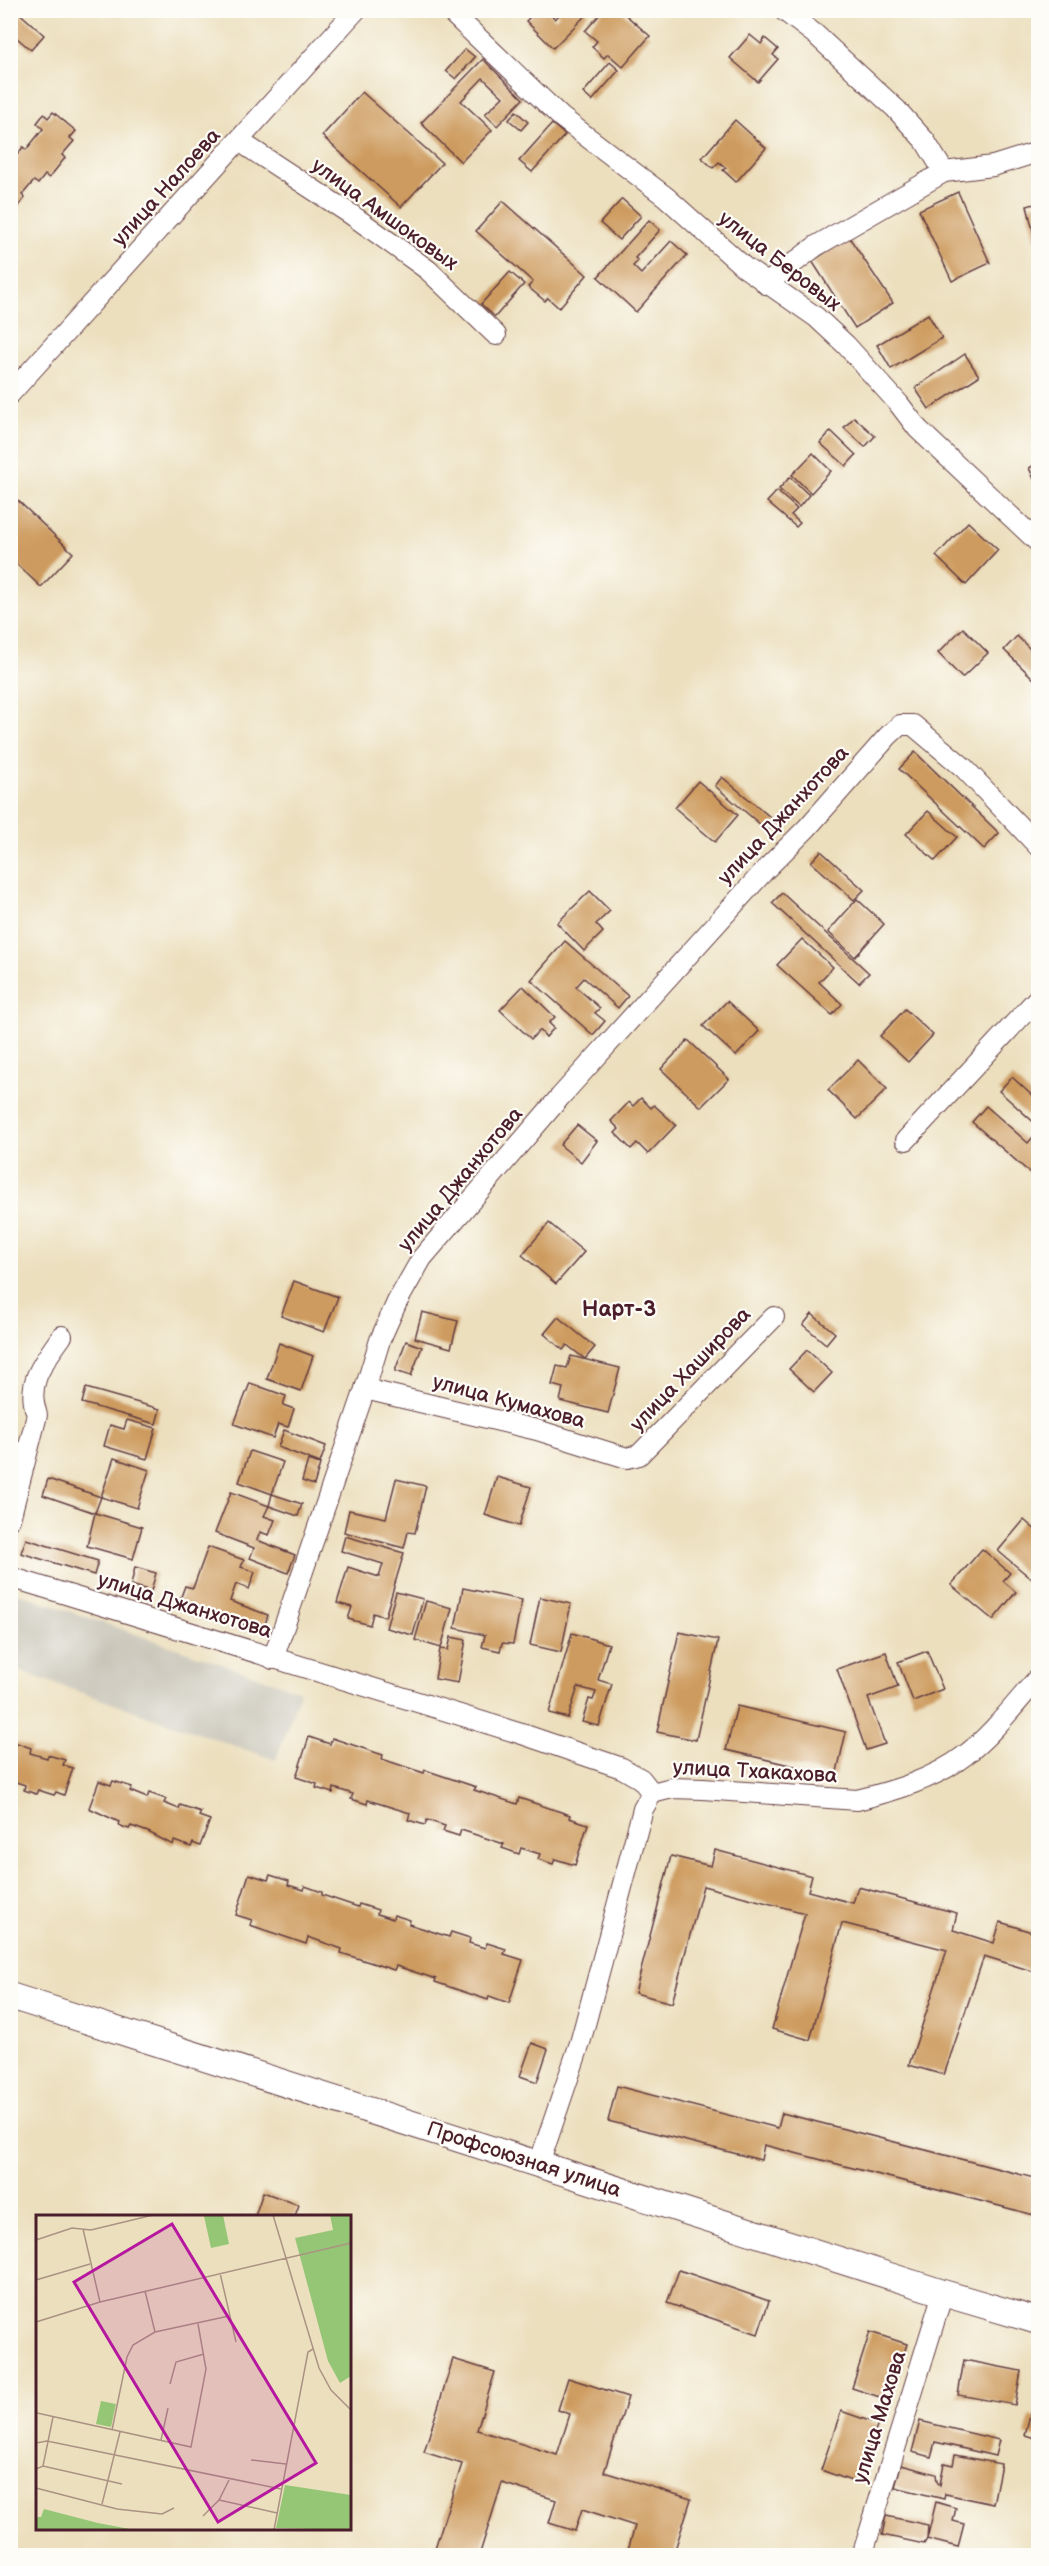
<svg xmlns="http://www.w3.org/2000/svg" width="1049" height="2566" font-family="'Balsamiq Sans',sans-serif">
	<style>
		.industrial { fill: #c8c4b8 }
		.building { fill: #cd9b5e }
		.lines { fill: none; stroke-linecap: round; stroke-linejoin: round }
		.minor-casing { stroke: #623c41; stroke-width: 22 }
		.tertiary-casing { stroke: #623c41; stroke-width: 28 }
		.minor { stroke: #fff; stroke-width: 20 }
		.tertiary { stroke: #fff; stroke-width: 26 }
		.labels { text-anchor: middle; stroke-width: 4.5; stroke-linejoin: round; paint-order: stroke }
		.street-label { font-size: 21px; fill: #4a1f2b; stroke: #fdfcf7 }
		.neighbourhood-label { font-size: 22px; font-weight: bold; fill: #4a1f2b; stroke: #fdfcf7 }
		.inset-road { fill: none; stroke: #ab9283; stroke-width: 1.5 }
		.view { fill: #b5179e; fill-opacity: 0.15; stroke: #b5179e; stroke-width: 3 }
		.inset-edge { fill: none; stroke: #4a1f2b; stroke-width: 3 }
	</style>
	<rect width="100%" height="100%" fill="#fdfcf7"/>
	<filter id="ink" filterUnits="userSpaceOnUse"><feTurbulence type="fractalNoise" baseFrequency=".0167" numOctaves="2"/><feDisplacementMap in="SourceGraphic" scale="12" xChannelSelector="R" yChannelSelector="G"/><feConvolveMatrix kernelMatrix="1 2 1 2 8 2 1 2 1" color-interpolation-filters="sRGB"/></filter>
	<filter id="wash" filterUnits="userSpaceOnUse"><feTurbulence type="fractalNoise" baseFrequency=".008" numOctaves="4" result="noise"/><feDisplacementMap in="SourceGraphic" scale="24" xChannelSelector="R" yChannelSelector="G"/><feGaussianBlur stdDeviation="1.35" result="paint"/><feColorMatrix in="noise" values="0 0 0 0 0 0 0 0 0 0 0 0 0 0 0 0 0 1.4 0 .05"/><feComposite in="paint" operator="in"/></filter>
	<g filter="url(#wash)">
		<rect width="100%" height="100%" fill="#ecdfbe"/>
		<path class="industrial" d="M11,1591L300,1691L276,1760L19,1671L15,1680L11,1679Z"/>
		<g id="blocks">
			<g class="building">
				<path d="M10,10H16L44,35L31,50L10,32Z"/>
				<path d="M537,10H547L555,19L559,15L554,10H586L588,13L553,48L526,21Z"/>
				<path d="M604,10H620L650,36L623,67L608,54L604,58L592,47L597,41L585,31Z"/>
				<path d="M750,35L761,44L765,38L778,49L773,55L778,59L758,82L730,58Z"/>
				<path d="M465,49L475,57L456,79L446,71Z"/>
				<path d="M483,59L523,99L497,126L485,114L503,97L483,78L461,101L492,130L461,162L421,123Z"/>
				<path d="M610,62L619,70L592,101L583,93Z"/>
				<path d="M362,92L442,163L401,207L322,136Z"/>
				<path d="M516,111L528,122L521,130L509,120Z"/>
				<path d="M53,112L76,131L70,138L74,141L62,155L65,158L49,178L45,175L38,184L34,181L22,195L25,198L15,210L18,213L10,221V152L13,150L18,154L23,147L26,150L43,129L37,123L44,114L48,118Z"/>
				<path d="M735,120L766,148L736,182L723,170L726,168L719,162L713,168L702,158Z"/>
				<path d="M552,124L565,135L532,172L519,161Z"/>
				<path d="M958,192L990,263L952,281L919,210Z"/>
				<path d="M622,199L641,216L619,240L600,223Z"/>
				<path d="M503,201L587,275L559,308L548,298L545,301L528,287L533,282L476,231Z"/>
				<path d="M1038,203V251L1027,206Z"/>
				<path d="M649,220L660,230L635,258L638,261L633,266L641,274L671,241L687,255L636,312L598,277Z"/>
				<path d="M849,237L893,303L855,328L812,261Z"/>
				<path d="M510,272L524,284L495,317L481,304Z"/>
				<path d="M928,314L942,338L891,369L877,345Z"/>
				<path d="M965,354L979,376L929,409L915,388Z"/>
				<path d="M854,417L875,436L865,447L844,428Z"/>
				<path d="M831,431L856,455L846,466L820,443Z"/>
				<path d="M813,453L831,471L811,493L792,475Z"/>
				<path d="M1038,463V488L1029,468Z"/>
				<path d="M790,477L809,495L799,507L779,489Z"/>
				<path d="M777,491L797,509L791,515L800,523L796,527L767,502Z"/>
				<path d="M10,493L73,553L41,587L10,558Z"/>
				<path d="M968,522L998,550L966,585L936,556Z"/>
				<path d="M963,628L988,653L962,678L938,653Z"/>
				<path d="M1017,636L1038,657V683L1004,650Z"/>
				<path d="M915,752L999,833L984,849L899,769Z"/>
				<path d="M722,777L776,822L768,831L715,786Z"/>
				<path d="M698,781L738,815L715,842L675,808Z"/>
				<path d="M928,811L957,837L935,861L906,834Z"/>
				<path d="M821,851L864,890L854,900L811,862Z"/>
				<path d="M590,891L610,911L596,924L603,932L584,951L557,923Z"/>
				<path d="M782,893L869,973L859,983L772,903Z"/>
				<path d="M857,899L884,924L855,957L828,932Z"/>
				<path d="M802,939L833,967L819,982L842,1004L832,1015L777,965Z"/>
				<path d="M565,941L628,996L618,1008L584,978L576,987L600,1008L595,1013L605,1021L593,1035L531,980Z"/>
				<path d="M523,986L555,1017L549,1023L554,1028L546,1037L540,1030L531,1039L500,1010Z"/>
				<path d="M727,1001L759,1031L736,1056L703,1026Z"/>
				<path d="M905,1009L933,1035L908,1062L880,1036Z"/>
				<path d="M688,1040L729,1079L701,1107L661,1069Z"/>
				<path d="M858,1060L887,1089L857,1119L828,1090Z"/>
				<path d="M1012,1077L1038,1101V1126L999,1091Z"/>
				<path d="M641,1098L651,1108L654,1105L676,1125L648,1154L637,1143L631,1149L615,1133L619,1129L611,1121L629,1102L633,1106Z"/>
				<path d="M986,1106L1028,1143L1038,1131V1180L972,1122Z"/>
				<path d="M577,1125L597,1141L581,1162L560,1145Z"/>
				<path d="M549,1223L584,1252L556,1284L522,1255Z"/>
				<path d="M294,1281L338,1297L324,1332L281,1316Z"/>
				<path d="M422,1312L458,1321L451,1348L415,1338Z"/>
				<path d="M812,1314L835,1333L826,1344L803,1325Z"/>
				<path d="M558,1317L595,1347L585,1359L567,1345L563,1350L544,1334Z"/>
				<path d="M406,1341L422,1347L411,1376L395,1371Z"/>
				<path d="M279,1343L313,1356L301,1391L267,1379Z"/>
				<path d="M807,1350L832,1373L814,1392L789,1369Z"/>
				<path d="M571,1356L620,1368L608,1413L560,1401L563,1388L552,1385L557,1366L567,1368Z"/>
				<path d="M250,1383L286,1396L283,1405L294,1409L288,1427L278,1424L273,1438L234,1424Z"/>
				<path d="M86,1388L160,1409L156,1424L82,1403Z"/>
				<path d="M127,1420L156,1428L147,1459L104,1446L110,1425L124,1429Z"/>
				<path d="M284,1430L326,1446L320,1463L278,1447Z"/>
				<path d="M250,1451L283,1462L272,1494L239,1482Z"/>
				<path d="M114,1458L149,1470L137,1508L101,1497Z"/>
				<path d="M308,1460L320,1464L314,1485L302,1481Z"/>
				<path d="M497,1477L531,1487L519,1526L485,1515Z"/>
				<path d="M48,1479L101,1497L95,1513L43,1495Z"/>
				<path d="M396,1479L426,1486L415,1533L408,1532L404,1548L344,1532L349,1510L386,1518Z"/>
				<path d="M231,1492L269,1506L272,1494L302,1504L298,1516L269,1506L264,1516L275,1520L269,1535L260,1532L257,1540L295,1555L288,1573L250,1558L254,1548L215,1533Z"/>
				<path d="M95,1513L142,1527L133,1559L87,1546Z"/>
				<path d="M1024,1520L1038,1532V1574L1033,1580L998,1551Z"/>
				<path d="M345,1536L404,1553L385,1617L373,1613L370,1625L348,1619L352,1607L337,1603L348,1567L379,1577L383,1564L341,1551Z"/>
				<path d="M26,1539L98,1561L94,1575L21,1553Z"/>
				<path d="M208,1547L244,1560L241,1567L255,1572L249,1589L236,1584L230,1601L268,1615L263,1631L179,1602L185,1586L193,1588Z"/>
				<path d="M982,1549L1010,1573L1003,1581L1016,1592L993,1620L951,1585Z"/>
				<path d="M135,1567L156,1573L151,1591L131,1585Z"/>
				<path d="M463,1588L522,1600L513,1644L502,1643L500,1651L482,1647L485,1635L455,1628Z"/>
				<path d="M396,1592L423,1599L413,1635L386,1628Z"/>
				<path d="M540,1597L571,1604L561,1652L530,1645Z"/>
				<path d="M426,1601L452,1608L441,1648L415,1640Z"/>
				<path d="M679,1632L718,1640L696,1740L657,1732Z"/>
				<path d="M572,1633L609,1644L598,1680L612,1684L599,1726L582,1722L589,1699L593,1700L596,1692L578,1687L568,1718L549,1713Z"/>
				<path d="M451,1637L466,1640L458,1683L435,1679L440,1649L448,1650Z"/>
				<path d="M927,1651L943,1689L913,1701L898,1662Z"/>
				<path d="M886,1652L898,1687L868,1698L885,1744L866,1750L837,1669Z"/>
				<path d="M737,1706L846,1732L836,1776L726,1750Z"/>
				<path d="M309,1737L330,1744L332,1738L383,1755L382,1759L424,1773L425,1770L476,1787L474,1790L517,1804L519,1798L570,1815L569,1818L588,1824L575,1865L555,1859L553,1864L538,1859L540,1854L521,1848L519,1854L502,1848L504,1844L461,1830L459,1836L443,1831L445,1826L427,1820L425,1825L408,1820L410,1813L368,1800L367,1804L351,1799L353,1794L334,1788L333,1793L316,1788L317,1784L296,1777Z"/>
				<path d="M14,1742L31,1748L30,1753L47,1758L48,1755L65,1760L63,1765L73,1768L64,1795L56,1792L54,1795L38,1790L36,1794L24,1790L25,1785L10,1780V1746L12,1747Z"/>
				<path d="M99,1781L111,1785L113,1781L132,1787L130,1791L147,1798L149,1793L166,1799L164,1803L179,1809L180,1805L201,1812L199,1816L210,1820L200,1846L193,1843L191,1847L174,1841L173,1845L148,1832L131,1826L129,1829L118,1825L119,1822L89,1808Z"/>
				<path d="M715,1850L812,1876L808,1891L853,1903L858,1887L957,1913L953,1930L994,1943L1000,1922L1038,1934V1973L984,1956L944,2075L909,2065L947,1950L842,1923L810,2040L772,2029L805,1913L703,1886L672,2003L635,1993L671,1856L711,1866Z"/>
				<path d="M249,1874L268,1880L270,1875L289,1881L288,1885L304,1890L305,1886L322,1892V1895L358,1907L359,1904L378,1910L377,1914L393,1919L394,1915L410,1920L409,1924L449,1937L451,1932L470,1938L469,1943L485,1948L487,1943L506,1949L504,1954L523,1960L509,2003L489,1996L488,2000L435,1982L436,1979L396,1966L394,1970L341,1953L342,1949L308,1937L306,1944L250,1925L252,1920L236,1915Z"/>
				<path d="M532,2043L548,2049L537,2082L520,2076Z"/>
				<path d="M617,2086L778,2128L782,2113L1038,2179V2216L764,2145L761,2160L608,2121Z"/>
				<path d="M263,2192L299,2205L295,2216H255Z"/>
				<path d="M679,2270L769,2301L758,2334L667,2303Z"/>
				<path d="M870,2332L907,2344L889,2400L852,2388Z"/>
				<path d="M453,2359L495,2372L477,2430L557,2455L570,2414L558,2410L568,2378L628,2397L604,2472L691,2499L673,2556H626L635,2526L582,2509L575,2531L549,2523L556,2500L502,2483L479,2556H457L435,2548L462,2464L424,2452Z"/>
				<path d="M964,2360L1021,2371L1015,2405L958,2395Z"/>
				<path d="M841,2411L878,2424L857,2483L821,2470Z"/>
				<path d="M1030,2415L1038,2417V2439L1025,2435Z"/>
				<path d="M920,2421L999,2440L995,2456L935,2442L931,2457L912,2452Z"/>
				<path d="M955,2455L1001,2464L993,2504L945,2494L944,2499L895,2487L901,2465L936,2474L937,2482L940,2485L944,2463L953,2465Z"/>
				<path d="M936,2502L956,2508L953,2521L964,2524L958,2547L927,2539L924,2544L882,2535L886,2516L928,2525L927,2539Z"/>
			</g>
		</g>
	</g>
	<g filter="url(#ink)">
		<use href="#blocks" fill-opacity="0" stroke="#623c41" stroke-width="1.5"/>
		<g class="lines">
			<defs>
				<g id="minor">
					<path d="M449,10L561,117L666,197L744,267L816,317L846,345L899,404L918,429L1038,542"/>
					<path d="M783,10L816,35L896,109L925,141L944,172"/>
					<path d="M239,141L352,215L428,270L496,335"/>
					<path d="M766,284L816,246L944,172L993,166L1038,152"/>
					<path d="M10,394L356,10"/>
					<path d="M906,1140L1038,998"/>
					<path d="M365,1389L537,1430L627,1458L639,1455L774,1317"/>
					<path d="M10,1519L37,1415C25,1382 44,1362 62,1336"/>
					<path d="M10,1577L525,1735L622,1768L641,1779L652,1793"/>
					<path d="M273,1659L365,1389L380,1340L397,1302L422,1258L560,1097L765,870L807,828L888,736L900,725H913L964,768L1038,846"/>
					<path d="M652,1793L672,1788L703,1789L857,1800C894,1791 934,1779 964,1756C992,1735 1015,1704 1038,1678"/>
					<path d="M539,2164L580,2043L643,1809L652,1793"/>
					<path d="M862,2556L943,2293"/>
				</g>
				<path id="tertiary" d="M10,1996L943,2293L1038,2321"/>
			</defs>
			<use href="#minor" class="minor-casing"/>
			<use href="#tertiary" class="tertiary-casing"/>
			<use href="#minor" class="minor"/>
			<use href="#tertiary" class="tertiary"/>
		</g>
	</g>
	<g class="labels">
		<g class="street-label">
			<text transform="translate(166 187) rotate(-48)" y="7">улица Налоева</text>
			<text transform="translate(385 214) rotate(36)" y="7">улица Амшоковых</text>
			<text transform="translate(780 261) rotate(38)" y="7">улица Беровых</text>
			<text transform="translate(783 815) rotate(-47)" y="7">улица Джанхотова</text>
			<text transform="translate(460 1179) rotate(-50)" y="7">улица Джанхотова</text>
			<text transform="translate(690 1369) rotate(-46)" y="7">улица Хаширова</text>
			<text transform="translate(509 1401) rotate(15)" y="7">улица Кумахова</text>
			<text transform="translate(185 1605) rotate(17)" y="7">улица Джанхотова</text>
			<text transform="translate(755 1771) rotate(3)" y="7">улица Тхакахова</text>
			<text transform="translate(524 2159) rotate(18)" y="7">Профсоюзная улица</text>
			<text transform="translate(879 2417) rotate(-73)" y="7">улица Махова</text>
		</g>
		<g class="neighbourhood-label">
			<text x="619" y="1316">Нарт-3</text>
		</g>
	</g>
	<g transform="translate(36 2215)">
		<rect width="315" height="315" fill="#ecdfbe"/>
		<path d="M187,0L193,29L175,33L168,1ZM294,0H315V161L304,168L292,146L259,23L297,15ZM65,186L80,189L75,212L60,209ZM249,270L315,280V315L240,313ZM8,294L62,308L99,315H0V302H5Z" fill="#95c676"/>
		<path class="inset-road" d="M237,0L283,153L295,175L315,195M47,14L64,87M0,25L36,13L55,15L117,0M184,58L200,127M0,65L54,49M109,76L119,117M0,107L64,87L315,28M134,169L140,147L168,139M1,198L155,232L170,154L162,109M76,215L91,142L97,130L119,117L193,101M125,225L132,193M0,228L11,226L245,274M215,245L250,249M7,251L17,202M0,254L7,251L86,269M0,273L81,294L126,299L138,293M183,285L241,298M66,289L84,217M167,301L183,285L193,265M238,315L272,137L277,134"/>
		<path class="view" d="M136,9L280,248L182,307L38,67Z"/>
		<rect width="315" height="315" class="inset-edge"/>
	</g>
	<rect width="1049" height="2566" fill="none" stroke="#fdfcf7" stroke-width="36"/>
</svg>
